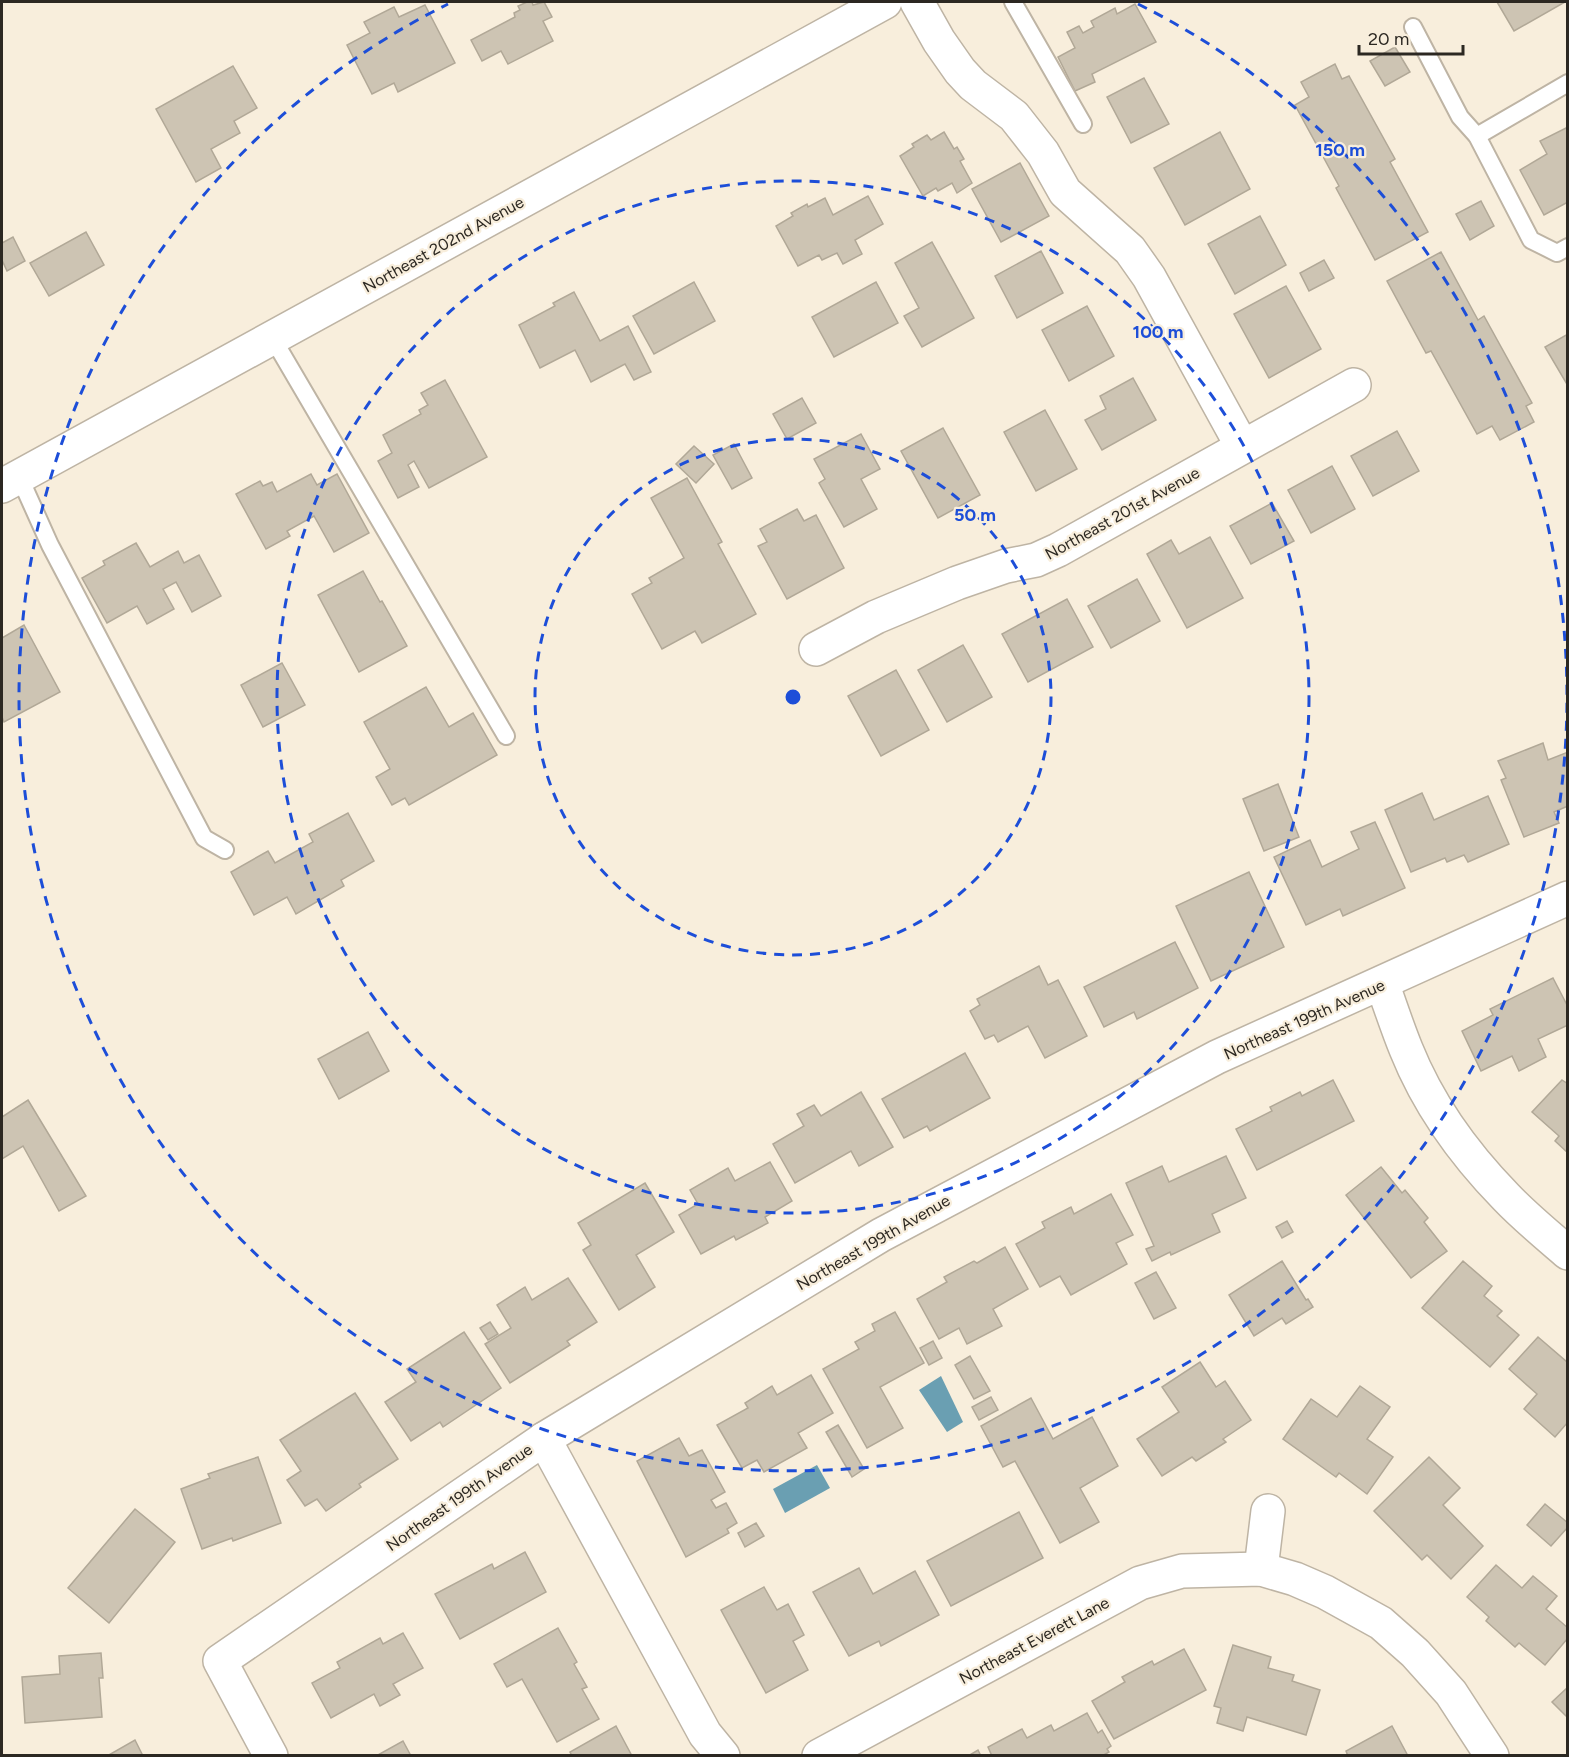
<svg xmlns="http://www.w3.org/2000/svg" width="1569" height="1757" font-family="Figtree,sans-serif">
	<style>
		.water { fill: #6a9fb2 }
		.building { fill: #cdc4b3; stroke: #b1a897; stroke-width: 1.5 }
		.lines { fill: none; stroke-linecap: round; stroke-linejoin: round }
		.service-casing { stroke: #beb4a4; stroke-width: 20 }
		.minor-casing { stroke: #beb4a4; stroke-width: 36 }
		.secondary-casing { stroke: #beb4a4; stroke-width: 36 }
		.service { stroke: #fff; stroke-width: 16 }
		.minor { stroke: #fff; stroke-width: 33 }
		.secondary { stroke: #fff; stroke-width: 33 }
		.ring { fill: none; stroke: #1d4ed8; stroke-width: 3; stroke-dasharray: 10 8 }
		.labels { text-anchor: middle; stroke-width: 4.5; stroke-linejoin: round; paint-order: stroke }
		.street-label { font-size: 16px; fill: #2c2822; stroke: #f8eedc }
		.centre { fill: #1d4ed8; stroke: #f8eedc; stroke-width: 3 }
		.ring-label { font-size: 18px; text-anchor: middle; font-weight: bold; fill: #1d4ed8; stroke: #f8eedc; stroke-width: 4.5; stroke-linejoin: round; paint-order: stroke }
	</style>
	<rect width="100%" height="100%" fill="#f8eedc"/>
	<g class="water">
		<path d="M941,1376L963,1422L947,1432L919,1390Z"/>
		<path d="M817,1465L830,1488L785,1513L773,1489Z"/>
	</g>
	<g class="building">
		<path d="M527,2H532L533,5L544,2L552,17L543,21L553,41L508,64L501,51L482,61L471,40L515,17L514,13L520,10L518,6Z"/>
		<path d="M1497,2H1565L1514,31Z"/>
		<path d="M1135,4L1156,42L1092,74L1095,82L1075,91L1058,57L1075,48L1067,32L1079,26L1083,33L1094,27L1091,21L1115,8L1117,14Z"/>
		<path d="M425,5L455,63L398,92L394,83L372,94L347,45L370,33L364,22L394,7L399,17Z"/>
		<path d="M1395,47L1410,72L1385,86L1370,61Z"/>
		<path d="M1335,64L1342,79L1349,76L1395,159L1390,162L1428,232L1375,260L1336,188L1339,186L1295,105L1309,97L1301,82Z"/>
		<path d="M233,66L257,108L234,121L240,133L211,149L221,168L196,182L156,109Z"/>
		<path d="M1144,78L1169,124L1131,143L1107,97Z"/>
		<path d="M1568,127V202L1544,215L1520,170L1547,154L1540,141Z"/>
		<path d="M944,132L954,149L957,147L964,159L960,161L972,183L957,193L952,183L938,191L936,188L923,196L900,156L914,147L912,144L927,135L931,140Z"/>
		<path d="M1220,132L1250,189L1185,225L1154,168Z"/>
		<path d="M1020,163L1049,216L1001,242L972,189Z"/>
		<path d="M868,196L883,224L855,240L862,254L843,264L837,253L822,260L819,255L798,266L776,226L793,216L791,213L807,204L808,207L825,198L833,215Z"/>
		<path d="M1481,201L1494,226L1470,240L1456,214Z"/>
		<path d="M1260,216L1286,265L1235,294L1208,244Z"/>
		<path d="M86,232L104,265L49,296L30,263Z"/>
		<path d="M13,237L25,261L7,271L2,260V243Z"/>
		<path d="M932,242L974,318L922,347L904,316L919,308L895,263Z"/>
		<path d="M1041,251L1063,293L1017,318L995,276Z"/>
		<path d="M1441,252L1478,320L1484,316L1532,403L1526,406L1534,422L1500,440L1492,426L1477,434L1431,351L1426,353L1387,281Z"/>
		<path d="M1324,260L1334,278L1309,291L1300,273Z"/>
		<path d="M694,282L715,321L654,354L633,316Z"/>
		<path d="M876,282L898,323L834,357L812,317Z"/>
		<path d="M1286,286L1321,349L1269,378L1234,314Z"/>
		<path d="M574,292L600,341L628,326L651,372L634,380L625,364L591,382L575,350L540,368L519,325L555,306L553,303Z"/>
		<path d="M1087,306L1114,356L1069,381L1042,330Z"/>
		<path d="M1568,334V386L1545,347Z"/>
		<path d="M1133,378L1156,420L1102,450L1085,420L1106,409L1100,396Z"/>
		<path d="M445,380L487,457L429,488L414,461L408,465L419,487L398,498L378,461L392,453L383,435L421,414L419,410L428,405L421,393Z"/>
		<path d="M802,398L816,423L787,439L773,414Z"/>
		<path d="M1045,410L1077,469L1036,491L1004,432Z"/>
		<path d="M943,428L980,495L938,518L901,451Z"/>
		<path d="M1397,431L1419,471L1373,496L1351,456Z"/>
		<path d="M861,434L880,469L861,479L877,509L844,527L819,483L825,479L814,459Z"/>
		<path d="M734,444L752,478L732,489L713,455Z"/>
		<path d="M694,446L714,464L696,483L676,464Z"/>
		<path d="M1332,466L1355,509L1311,533L1288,490Z"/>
		<path d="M311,474L317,485L337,474L369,533L334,552L314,516L287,531L290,536L266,549L236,494L260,481L263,486L272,482L277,492Z"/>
		<path d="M687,478L722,542L718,544L756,614L702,643L695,631L662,649L632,594L652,583L649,578L684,558L651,498Z"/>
		<path d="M1272,503L1294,541L1251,564L1230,526Z"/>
		<path d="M797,509L804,521L816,515L844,568L787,599L758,546L767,542L760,529Z"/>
		<path d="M1210,537L1243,598L1187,628L1147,554L1171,540L1179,554Z"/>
		<path d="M136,543L150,567L178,551L184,563L199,555L221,596L192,612L176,582L163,589L174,609L147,624L137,606L107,623L82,578L105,565L103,561Z"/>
		<path d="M363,571L380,602L382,601L407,646L359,672L318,595Z"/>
		<path d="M1137,579L1160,621L1111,648L1088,606Z"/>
		<path d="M1067,599L1093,647L1028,682L1002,634Z"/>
		<path d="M24,625L60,692L4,722L2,717V638Z"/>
		<path d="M963,645L992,697L947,722L918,670Z"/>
		<path d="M282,663L305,705L263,727L241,685Z"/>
		<path d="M896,670L929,730L881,756L848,696Z"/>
		<path d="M426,687L449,727L473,713L497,755L409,805L405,798L392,805L376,777L390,769L364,722Z"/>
		<path d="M1543,743L1548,760L1568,752V806L1554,812L1559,823L1524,837L1501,780L1506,778L1498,761Z"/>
		<path d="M1278,784L1299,837L1264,851L1243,799Z"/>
		<path d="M1422,793L1434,820L1488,796L1509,844L1468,862L1464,855L1447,862L1445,858L1411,872L1385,810Z"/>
		<path d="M348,813L374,861L341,880L344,886L296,914L287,897L254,915L231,872L268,851L275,863L313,842L309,834Z"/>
		<path d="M1375,822L1405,888L1343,916L1340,909L1306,925L1274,857L1310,840L1322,867L1359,849L1351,832Z"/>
		<path d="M1249,872L1284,947L1211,981L1176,906Z"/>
		<path d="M1175,942L1198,988L1137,1019L1134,1012L1104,1027L1084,987Z"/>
		<path d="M1039,966L1048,985L1058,980L1087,1036L1045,1058L1028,1026L998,1042L994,1035L985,1039L970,1011L980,1005L977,999Z"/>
		<path d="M1553,978L1568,1007V1025L1538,1039L1546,1057L1519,1071L1512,1056L1481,1071L1462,1031L1493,1015L1490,1009Z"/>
		<path d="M368,1032L389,1071L339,1099L318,1059Z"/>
		<path d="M965,1053L990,1098L930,1131L927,1126L904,1138L882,1099Z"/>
		<path d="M1333,1080L1354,1121L1257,1170L1236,1129L1272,1111L1270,1107L1300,1092L1302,1096Z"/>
		<path d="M1562,1080L1568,1084V1153L1555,1141L1559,1136L1532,1112Z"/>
		<path d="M861,1092L893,1147L859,1166L851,1151L795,1183L773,1144L804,1126L797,1114L814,1105L821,1116Z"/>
		<path d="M28,1100L86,1196L59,1211L23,1146L2,1159V1117Z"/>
		<path d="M1226,1156L1246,1198L1212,1214L1220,1232L1171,1255L1170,1252L1152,1261L1146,1249L1154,1246L1126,1183L1162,1166L1169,1182Z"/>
		<path d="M770,1162L792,1201L765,1217L768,1223L736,1240L734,1236L701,1254L679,1215L698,1204L690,1190L728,1168L735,1181Z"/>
		<path d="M1381,1167L1402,1193L1405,1190L1428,1218L1424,1222L1447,1251L1411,1278L1346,1195Z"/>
		<path d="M645,1183L674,1232L636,1255L655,1287L619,1310L583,1250L591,1245L578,1223Z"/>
		<path d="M1111,1194L1133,1235L1116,1243L1127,1264L1071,1295L1060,1276L1040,1287L1016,1244L1045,1228L1042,1222L1071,1207L1074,1214Z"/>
		<path d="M1287,1221L1293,1232L1282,1238L1276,1227Z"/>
		<path d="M1005,1247L1028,1289L993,1309L1002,1326L967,1344L959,1328L939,1339L917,1299L947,1282L944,1277L974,1261L977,1263Z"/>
		<path d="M1282,1261L1306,1300L1308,1299L1313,1307L1286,1324L1282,1318L1254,1336L1229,1295Z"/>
		<path d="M1463,1261L1492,1286L1484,1296L1502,1311L1497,1316L1519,1335L1490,1367L1422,1308Z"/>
		<path d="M1156,1272L1176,1308L1154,1319L1135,1283Z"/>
		<path d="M568,1278L597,1322L567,1341L570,1345L510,1383L485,1344L511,1328L497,1305L525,1287L532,1300Z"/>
		<path d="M895,1312L924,1363L880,1387L903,1428L867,1448L823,1369L859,1349L855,1342L875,1331L872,1324Z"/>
		<path d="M490,1322L498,1334L488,1340L480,1328Z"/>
		<path d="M464,1332L501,1388L443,1427L440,1422L411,1441L385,1402L416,1382L407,1369Z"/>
		<path d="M1538,1337L1566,1361L1568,1360V1422L1555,1437L1524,1409L1537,1394L1509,1369Z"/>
		<path d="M933,1341L942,1358L929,1365L920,1348Z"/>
		<path d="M970,1356L990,1391L974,1399L955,1365Z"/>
		<path d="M1200,1362L1216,1387L1225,1381L1251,1420L1223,1439L1226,1442L1196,1461L1192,1457L1162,1476L1137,1439L1179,1412L1162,1387Z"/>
		<path d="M811,1375L833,1413L798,1433L807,1448L764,1472L757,1460L742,1468L717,1425L748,1408L745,1403L772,1386L777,1395Z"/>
		<path d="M1360,1386L1390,1407L1367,1439L1393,1457L1367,1494L1339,1473L1336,1477L1283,1439L1311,1399L1337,1417Z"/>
		<path d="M355,1393L398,1459L359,1484L361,1487L326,1511L317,1499L305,1506L287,1480L301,1471L280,1440Z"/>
		<path d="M991,1397L998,1410L979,1420L972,1407Z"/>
		<path d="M1031,1398L1053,1439L1092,1417L1118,1466L1080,1488L1099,1522L1060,1543L1015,1461L1003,1467L981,1426Z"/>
		<path d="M838,1425L864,1469L852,1477L826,1432Z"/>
		<path d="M679,1438L689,1456L702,1450L725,1492L711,1500L716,1508L726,1503L737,1523L727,1529L729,1533L686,1557L637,1461Z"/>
		<path d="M258,1457L281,1523L233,1541L232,1538L202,1549L181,1489L210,1478L208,1474Z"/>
		<path d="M1429,1457L1460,1488L1443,1505L1483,1546L1451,1579L1427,1555L1422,1560L1374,1511Z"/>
		<path d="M1545,1504L1568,1523V1527L1551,1546L1527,1525Z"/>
		<path d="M135,1509L175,1542L109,1623L68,1588Z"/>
		<path d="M1019,1512L1043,1558L951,1606L927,1561Z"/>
		<path d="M756,1523L764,1536L745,1547L738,1533Z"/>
		<path d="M525,1552L546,1592L460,1639L435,1594L492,1564L494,1569Z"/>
		<path d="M1496,1565L1522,1588L1533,1576L1557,1596L1546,1609L1568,1628V1638L1545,1665L1519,1643L1515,1647L1486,1621L1489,1617L1467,1597Z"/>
		<path d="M859,1568L873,1594L915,1571L939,1615L881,1646L879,1641L849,1656L813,1592Z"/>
		<path d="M764,1587L777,1610L788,1604L804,1635L793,1641L808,1670L766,1693L721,1610Z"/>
		<path d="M558,1628L577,1662L574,1664L587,1687L582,1689L599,1719L557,1742L522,1679L507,1687L494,1664Z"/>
		<path d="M403,1633L423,1668L393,1684L400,1695L380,1706L374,1694L331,1718L312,1683L340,1668L337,1662L380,1638L383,1644Z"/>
		<path d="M1233,1645L1271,1657L1268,1668L1294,1675L1292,1681L1320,1690L1306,1735L1247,1717L1243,1731L1217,1723L1221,1708L1214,1706Z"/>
		<path d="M1184,1649L1206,1690L1114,1739L1092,1701L1125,1682L1122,1677L1152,1661L1154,1665Z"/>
		<path d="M101,1653L103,1678H99L102,1717L25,1723L22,1677L60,1674L59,1656Z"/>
		<path d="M1568,1687V1718L1552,1702Z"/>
		<path d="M1087,1713L1098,1733L1102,1730L1111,1746L1107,1749L1109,1752L1102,1756H992L988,1747L1022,1729L1027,1738L1051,1725L1054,1731Z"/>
		<path d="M616,1726L632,1756H572L570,1752Z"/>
		<path d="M1392,1726L1408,1756H1348L1346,1751Z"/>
		<path d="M135,1740L143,1756H107Z"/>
		<path d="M403,1741L411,1756H376Z"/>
		<path d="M978,1750L981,1756H968Z"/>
	</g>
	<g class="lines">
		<defs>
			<g id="service">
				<path d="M1013,2L1083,124"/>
				<path d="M1413,27L1460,117L1477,136L1531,240L1557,253L1568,247"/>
				<path d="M1477,136L1568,83"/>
				<path d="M272,337L506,736"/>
				<path d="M19,476L50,545L204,838L225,850"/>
			</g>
			<g id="minor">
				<path d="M917,2L939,41L960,71L973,85L1014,116L1043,153L1065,192L1130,250L1149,277L1242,446"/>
				<path d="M816,649L876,617L957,583L1006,566L1036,560L1058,550L1354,385"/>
				<path d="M1382,983C1390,1005 1397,1027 1406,1049C1428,1104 1465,1155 1506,1197C1525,1217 1547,1235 1568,1253"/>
				<path d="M544,1439L705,1734L723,1756"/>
				<path d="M1261,1569L1268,1511"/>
				<path d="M271,1756L220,1661L544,1439L881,1235L1217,1057L1568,898"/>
				<path d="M819,1756L1140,1583L1182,1571L1261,1569L1295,1579L1325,1592L1381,1623L1415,1653L1451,1693L1492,1756"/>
			</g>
			<path id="secondary" d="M2,486L885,2"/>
		</defs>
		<use href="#service" class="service-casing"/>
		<use href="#minor" class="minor-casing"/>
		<use href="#secondary" class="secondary-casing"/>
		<use href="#service" class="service"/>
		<use href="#minor" class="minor"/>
		<use href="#secondary" class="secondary"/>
	</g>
	<g class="ring">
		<circle cx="793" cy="697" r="258"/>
		<circle cx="793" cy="697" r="516"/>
		<path d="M1138 4A774 774 0 1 1 448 4"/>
	</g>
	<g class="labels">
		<g class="street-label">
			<text transform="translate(443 244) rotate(-29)" y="6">Northeast 202nd Avenue</text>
			<text transform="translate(1122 513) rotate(-29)" y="6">Northeast 201st Avenue</text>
			<text transform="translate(1304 1019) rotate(-24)" y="6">Northeast 199th Avenue</text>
			<text transform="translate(873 1242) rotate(-30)" y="6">Northeast 199th Avenue</text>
			<text transform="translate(459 1497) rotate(-35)" y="6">Northeast 199th Avenue</text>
			<text transform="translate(1034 1640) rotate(-28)" y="6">Northeast Everett Lane</text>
		</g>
	</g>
	<circle cx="793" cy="697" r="9" class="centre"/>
	<g class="ring-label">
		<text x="1340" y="156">150 m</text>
		<text x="1158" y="338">100 m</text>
		<text x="975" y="521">50 m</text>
	</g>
	<rect width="1569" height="1757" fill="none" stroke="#2c2822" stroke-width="6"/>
	<path d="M1359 45v9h104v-9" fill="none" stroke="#2c2822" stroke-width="3"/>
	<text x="1368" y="45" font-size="18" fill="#2c2822" stroke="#f8eedc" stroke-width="4.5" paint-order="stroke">20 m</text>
</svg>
